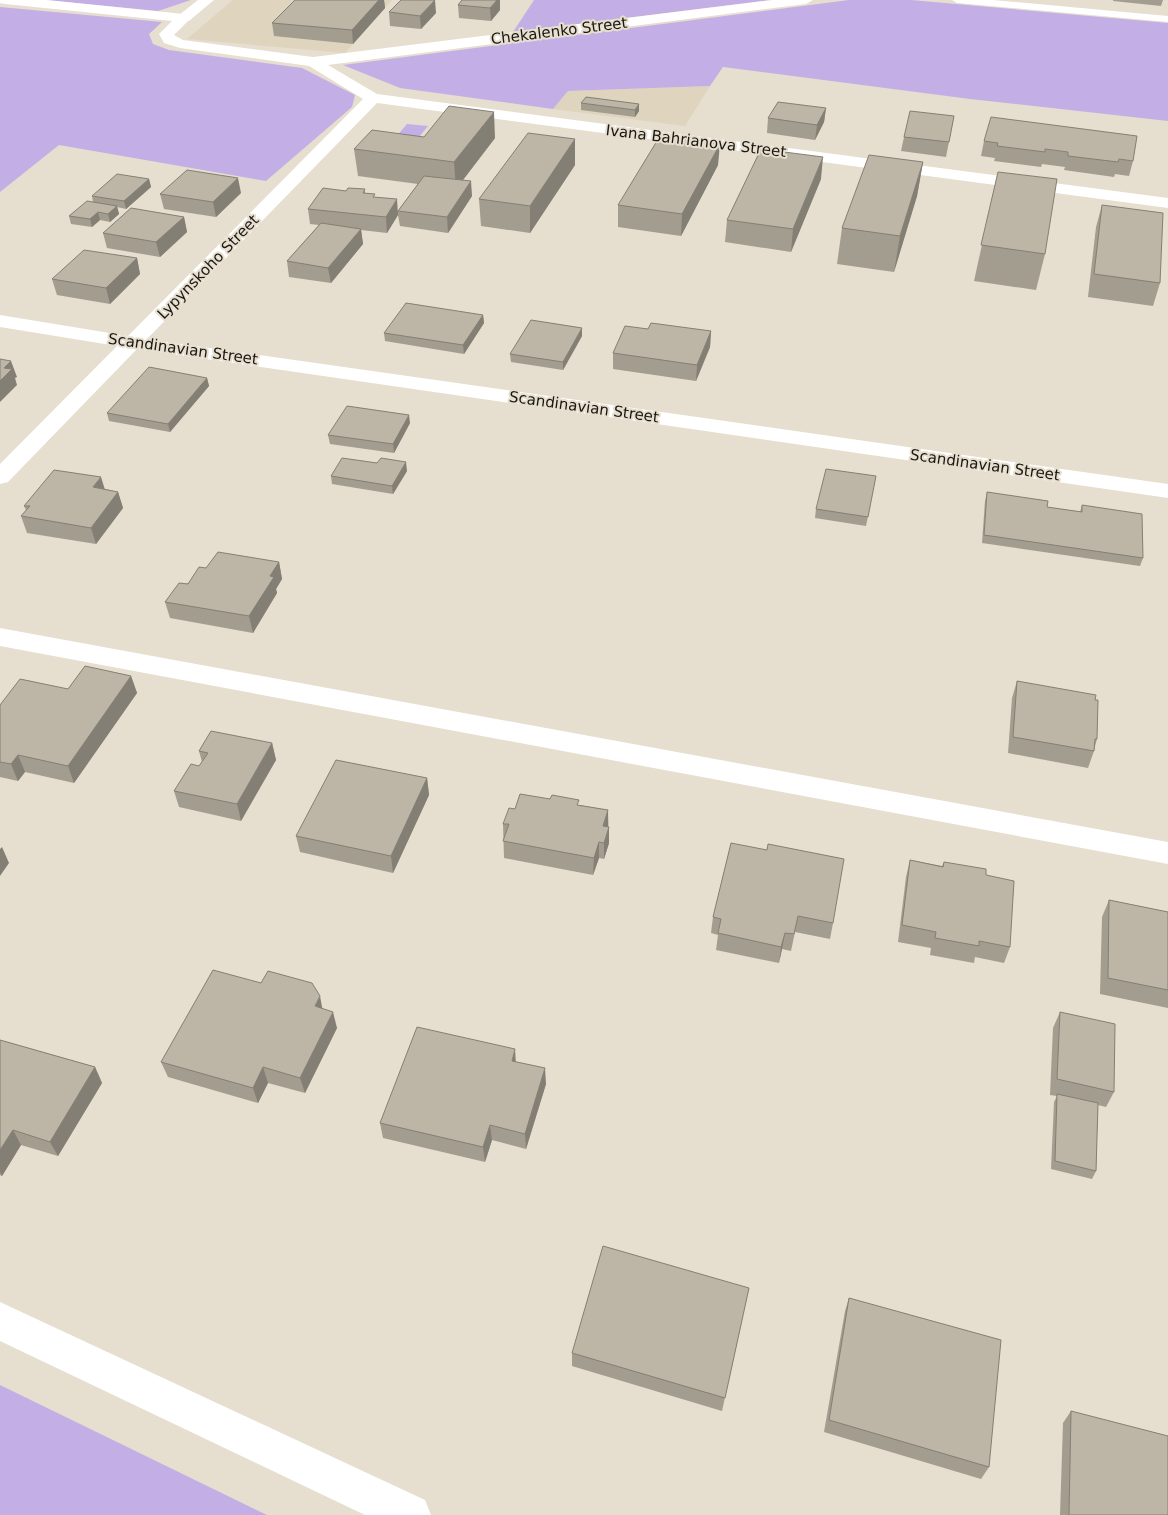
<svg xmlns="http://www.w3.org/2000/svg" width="1168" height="1515" font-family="'DejaVu Sans',sans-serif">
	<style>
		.built { fill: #dfd4bd }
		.green { fill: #c3afe5 }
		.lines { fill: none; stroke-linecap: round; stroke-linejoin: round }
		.service { fill: #fff; fill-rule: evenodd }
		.minor { fill: #fff; fill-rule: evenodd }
		.tertiary { fill: #fff; fill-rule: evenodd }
		.wall { fill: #a39d8f }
		.shaded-wall { fill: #847f74 }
		.building { fill: #bdb6a6; stroke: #847f74 }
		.labels { text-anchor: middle; stroke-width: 4; stroke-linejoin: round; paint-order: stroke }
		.far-street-label { font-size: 15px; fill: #1a1711; stroke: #e6dece }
	</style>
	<rect width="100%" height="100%" fill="#e6dece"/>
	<g class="built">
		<path d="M233,0H392L345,53L187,39Z"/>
		<path d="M710,86L685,126L553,109L568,91Z"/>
	</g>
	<g class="green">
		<path d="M44,0H191L158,11Z"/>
		<path d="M534,0H770L513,32Z"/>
		<path d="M849,0H911L1168,23V121L970,99L723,67L710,86L568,91L553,109L400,88L343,65Z"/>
		<path d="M0,7L162,22L149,34L153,44L169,50L302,68L355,95L352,107L266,181L59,145L0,192Z"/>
		<path d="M407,124L428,126L411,147L390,144Z"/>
		<path d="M0,1385L267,1515H0Z"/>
	</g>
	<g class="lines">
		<path class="service" d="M952,0H993L1168,16V22L957,3Z"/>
		<g class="minor">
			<path d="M0,0H47L184,14L189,15L191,18L174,35L183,40L313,57L773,0H813L806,4L328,65L377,94L1168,198V208L377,103L147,339L1168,484V498L137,349L8,482L0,484V464L117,346L0,327V315L128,336L363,99L309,66L180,48L164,43L159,34L172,21L5,4L0,3Z"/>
			<path d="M0,628L1168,842V864L0,646Z"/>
			<path d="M0,1302L425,1500L431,1515H365L0,1341Z"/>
		</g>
		<path class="tertiary" d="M198,0H214L189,21H179L177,18L179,15Z"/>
	</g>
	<g class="wall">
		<path d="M295,0H384L385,8L353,44L274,36L272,23Z"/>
		<path d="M462,0L500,10L491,21L459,18L458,5Z"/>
		<path d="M1113,0H1163L1161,6L1113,1Z"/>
		<path d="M389,12L436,13L421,29L390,26Z"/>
		<path d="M581,103L639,104V111L635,117L581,110Z"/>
		<path d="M826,108L824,122L815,140L767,133L768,118Z"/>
		<path d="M954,116L946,157L901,151L904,137Z"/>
		<path d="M424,137L495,138L463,180L472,196L448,233L400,226L398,215L387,233L361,230L363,244L331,283L289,277L287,261L319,225L310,224L308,209L346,191L365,189V193L375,197L398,211L418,184L358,176L354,149Z"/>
		<path d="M575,139V165L530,233L481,226L479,199Z"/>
		<path d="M984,141L1133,161L1129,176L1115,174L1114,177L1064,170L1065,167L1042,164L1041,167L994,161L995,158L981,156Z"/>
		<path d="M923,162L917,196L894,272L837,264L842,228Z"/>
		<path d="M718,165L681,236L618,227V205Z"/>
		<path d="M998,172L1045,254L1036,290L974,281Z"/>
		<path d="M149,179L151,187L126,209L117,207L119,214L110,222L100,220L92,227L71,224L69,216L93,202L92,196Z"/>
		<path d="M821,179L791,252L725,242L727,220Z"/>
		<path d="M241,193L216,217L164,209L160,194Z"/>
		<path d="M1102,205L1160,283L1153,306L1088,297L1096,227Z"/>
		<path d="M184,217L187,232L160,257L107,248L103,233Z"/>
		<path d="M137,258L140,274L110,304L57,295L52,279Z"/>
		<path d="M483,315L484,323L464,354L385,341L384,333Z"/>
		<path d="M582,328V336L563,370L511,362L510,354Z"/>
		<path d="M648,329L711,331L710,347L696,381L613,369V353Z"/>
		<path d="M207,378L209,386L170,432L109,421L107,413Z"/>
		<path d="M410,423L394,453L330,444L328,435Z"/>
		<path d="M407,471L393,494L332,484L331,476Z"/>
		<path d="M876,476L866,526L815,518L816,509Z"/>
		<path d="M105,489L118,492L123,508L96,544L27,533L21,516L26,510L24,506Z"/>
		<path d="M987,492L1047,507L1080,512L1082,505L1143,558L1140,566L982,543L985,501Z"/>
		<path d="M279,562L282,579L276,589L277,593L253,633L170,618L165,602L206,568Z"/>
		<path d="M131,676L137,693L74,783L25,772L18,781L0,777V705L68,689Z"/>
		<path d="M1017,681L1095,700L1097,739L1095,746L1094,751L1088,768L1008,753L1012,698Z"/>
		<path d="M272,743L276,760L241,821L179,807L174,791L199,766L202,762L199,751Z"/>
		<path d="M427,778L429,795L393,873L300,852L296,836Z"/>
		<path d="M579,805L608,810L609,843L604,859L599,858L593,875L504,858L503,824L515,809Z"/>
		<path d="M731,843L833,923L830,939L795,932L791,951L782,949L779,963L716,950L718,935L711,933L713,917Z"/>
		<path d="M910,860L942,866L944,862L986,875L1010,947L1004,963L975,957L974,963L930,955L931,948L898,942L906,877Z"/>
		<path d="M1109,900L1168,912V1008L1100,994L1102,917Z"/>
		<path d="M323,1009L337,1028L305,1093L268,1083L258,1103L168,1077L161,1062Z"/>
		<path d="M1060,1012L1114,1092L1106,1107L1098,1105L1096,1171L1092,1179L1051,1169L1054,1102L1057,1096L1050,1095L1053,1028Z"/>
		<path d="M0,1040L95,1067L102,1083L58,1156L21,1145L2,1176L0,1175Z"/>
		<path d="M516,1062L546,1084L526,1149L492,1140L485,1162L383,1138L380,1123Z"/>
		<path d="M749,1288L722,1411L572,1366V1353Z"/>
		<path d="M849,1298L989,1467L981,1479L824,1432L845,1311Z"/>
		<path d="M1071,1411L1168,1515H1060L1063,1423Z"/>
	</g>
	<g class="shaded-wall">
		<path d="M379,0H384L385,8L353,44L352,30Z"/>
		<path d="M435,0L436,13L421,29L420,16Z"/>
		<path d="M497,0H500V10L491,21L490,8Z"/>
		<path d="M639,104V111L635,117V110Z"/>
		<path d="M826,108L824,122L815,140L817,125Z"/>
		<path d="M494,112L495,138L456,189L454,162Z"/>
		<path d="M575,139V165L530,233V206Z"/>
		<path d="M720,144L718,165L681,236L682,214Z"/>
		<path d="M823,157L821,179L791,252L793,229Z"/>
		<path d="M923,162L917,196L894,272L900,236Z"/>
		<path d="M238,178L241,193L216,217L213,202Z"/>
		<path d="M149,179L151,187L126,209L124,201Z"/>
		<path d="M471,181L472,196L448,233L447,217Z"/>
		<path d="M397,199L398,215L387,233L386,217Z"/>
		<path d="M117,206L119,214L110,222L108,214Z"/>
		<path d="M98,212L100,220L92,227L90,219Z"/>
		<path d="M184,217L187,232L160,257L156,242Z"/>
		<path d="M361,229L363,244L331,283L328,268Z"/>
		<path d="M137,258L140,274L110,304L106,288Z"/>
		<path d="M483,315L484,323L464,354L463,345Z"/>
		<path d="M582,328V336L563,370V362Z"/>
		<path d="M711,331L710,347L696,381L697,365Z"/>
		<path d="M11,361L17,377L15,378L17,385L0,402V381L4,368Z"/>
		<path d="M207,378L209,386L170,432L168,424Z"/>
		<path d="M409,415L410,423L394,453L393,444Z"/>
		<path d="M406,462L407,471L393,494L392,486Z"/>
		<path d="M101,477L106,493L93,487Z"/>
		<path d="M118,492L123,508L96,544L91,528Z"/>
		<path d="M279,562L282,579L276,589L277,593L253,633L249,616L270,576Z"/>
		<path d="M131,676L137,693L74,783L68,766Z"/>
		<path d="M272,743L276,760L241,821L237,804Z"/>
		<path d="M18,755L25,772L18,781L11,764Z"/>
		<path d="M427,778L429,795L393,873L391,856Z"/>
		<path d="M608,810V827L603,826Z"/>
		<path d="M609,827V843L604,859V843Z"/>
		<path d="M599,842V858L593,875L594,858Z"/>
		<path d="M2,847L9,863L0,876V849Z"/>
		<path d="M785,933L782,949L779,963L781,947Z"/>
		<path d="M320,996L323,1012L315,1006Z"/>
		<path d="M333,1012L337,1028L305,1093L300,1078Z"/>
		<path d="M515,1049L516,1065L512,1061Z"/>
		<path d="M95,1067L102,1083L58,1156L50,1142Z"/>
		<path d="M263,1067L268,1083L258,1103L253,1088Z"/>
		<path d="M545,1068L546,1084L526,1149L525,1134Z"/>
		<path d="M490,1125L492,1140L485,1162L483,1147Z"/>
		<path d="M13,1130L21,1145L2,1176L0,1172V1150Z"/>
	</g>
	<g class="building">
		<path d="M295,0H379L352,30L272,23Z"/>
		<path d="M401,0H435L420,16L389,12Z"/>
		<path d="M462,0H497L490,8L458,5Z"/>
		<path d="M586,97L639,104L635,110L581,103Z"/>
		<path d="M778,102L826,108L817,125L768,118Z"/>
		<path d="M449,106L494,112L454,162L354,149L372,130L424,137Z"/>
		<path d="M910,111L954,116L949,142L904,137Z"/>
		<path d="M991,117L1137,136L1133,161L1119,159L1118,162L1068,156V152L1045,149V152L997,146L998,143L984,141Z"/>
		<path d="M528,133L575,139L530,206L479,199Z"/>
		<path d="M660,136L720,144L682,214L618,205Z"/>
		<path d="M761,149L823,157L793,229L727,220Z"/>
		<path d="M869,155L923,162L900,236L842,228Z"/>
		<path d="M187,170L238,178L213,202L160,194Z"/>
		<path d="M998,172L1057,179L1045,254L981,245Z"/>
		<path d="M117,174L149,179L124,201L92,196Z"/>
		<path d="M424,176L471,181L447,217L398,211Z"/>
		<path d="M323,188L346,191L348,188L365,189L363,193L375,194L373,197L397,199L386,217L308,209Z"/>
		<path d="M87,201L117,206L108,214L98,212L90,219L69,216Z"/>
		<path d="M1102,205L1163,213L1160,283L1094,274Z"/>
		<path d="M131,208L184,217L156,242L103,233Z"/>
		<path d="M321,223L361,229L328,268L287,261Z"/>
		<path d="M84,250L137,258L106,288L52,279Z"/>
		<path d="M406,303L483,315L463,345L384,333Z"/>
		<path d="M531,320L582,328L563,362L510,354Z"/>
		<path d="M651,323L711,331L697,365L613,353L625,326L648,329Z"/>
		<path d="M0,359L11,361L4,368L12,369L0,381Z"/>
		<path d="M149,367L207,378L168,424L107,413Z"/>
		<path d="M347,406L409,415L393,444L328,435Z"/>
		<path d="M342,458L377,463L381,458L406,462L392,486L331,476Z"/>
		<path d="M826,469L876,476L868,517L816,509Z"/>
		<path d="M54,470L101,477L93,487L118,492L91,528L21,516L30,506H24Z"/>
		<path d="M987,492L1048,501L1047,507L1082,512V505L1142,514L1143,558L984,535Z"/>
		<path d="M218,552L279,562L270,576L274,577L249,616L165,602L179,583L188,584L199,567L206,568Z"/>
		<path d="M85,666L131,676L68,766L18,755L11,764L0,762V705L20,679L68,689Z"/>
		<path d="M1017,681L1096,695L1095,700H1098L1097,739H1095L1094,751L1013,737Z"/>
		<path d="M211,731L272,743L237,804L174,791L191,764L199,766L208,753L199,751Z"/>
		<path d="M336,760L427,778L391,856L296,836Z"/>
		<path d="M520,794L550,799L552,795L579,800L577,805L608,810L603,826L609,827L604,843L599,842L594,858L503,841L509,824H503L509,808L515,809Z"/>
		<path d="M731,843L767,850L768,844L844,859L833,923L798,916L794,934L785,933L781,947L718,933L721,919L713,917Z"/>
		<path d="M910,860L943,867L944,862L986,869V875L1014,881L1010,947L979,941V946L935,938L936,932L902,925Z"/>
		<path d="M1109,900L1168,912V990L1108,978Z"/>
		<path d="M213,970L261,983L268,971L312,983L320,996L315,1006L333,1012L300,1078L263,1067L253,1088L161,1062Z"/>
		<path d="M1060,1012L1115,1024L1114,1092L1057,1079Z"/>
		<path d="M417,1027L515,1049L512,1061L545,1068L525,1134L490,1125L483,1147L380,1123Z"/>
		<path d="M0,1040L95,1067L50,1142L13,1130L0,1150Z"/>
		<path d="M1057,1094L1098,1103L1096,1171L1055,1161Z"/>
		<path d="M603,1246L749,1288L725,1398L572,1353Z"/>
		<path d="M849,1298L1001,1340L989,1467L829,1420Z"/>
		<path d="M1071,1411L1168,1436V1515H1069Z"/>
	</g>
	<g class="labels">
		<g class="far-street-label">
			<text transform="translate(559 31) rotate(-7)" y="5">Chekalenko Street</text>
			<text transform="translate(696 141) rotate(7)" y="5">Ivana Bahrianova Street</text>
			<text transform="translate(208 267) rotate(-46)" y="5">Lypynskoho Street</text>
			<text transform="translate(183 349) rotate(8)" y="5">Scandinavian Street</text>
			<text transform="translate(584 407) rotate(8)" y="5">Scandinavian Street</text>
			<text transform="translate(985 465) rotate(8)" y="5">Scandinavian Street</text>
		</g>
	</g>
</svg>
